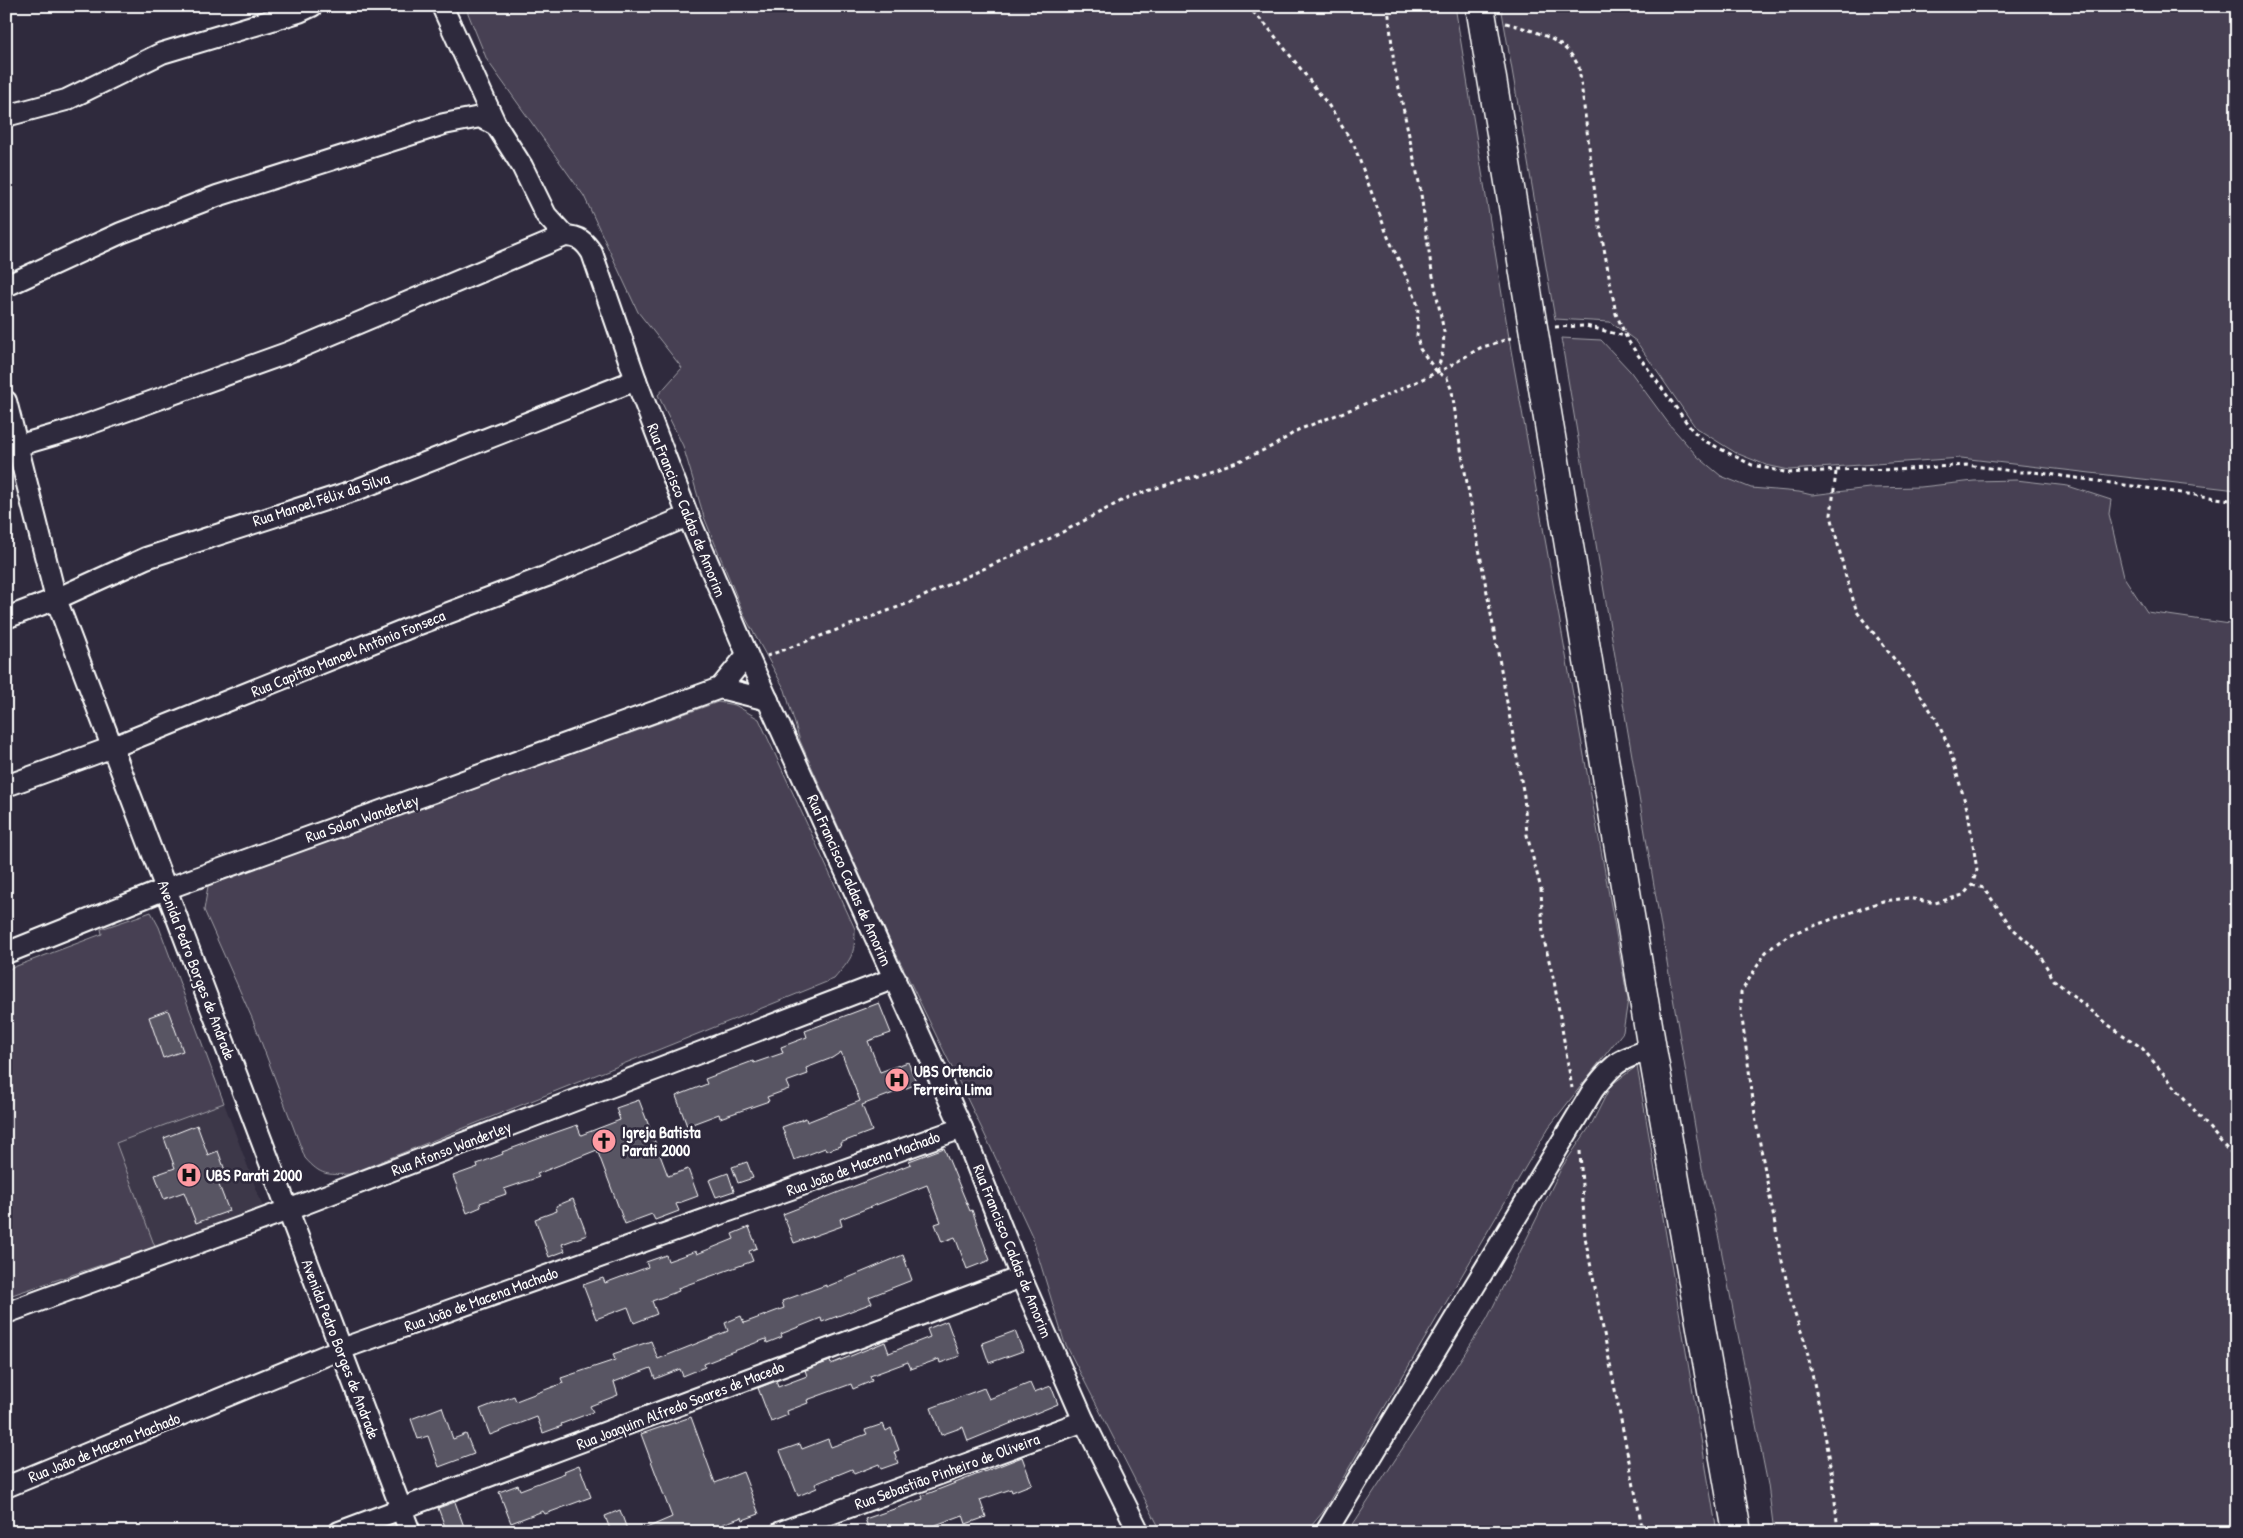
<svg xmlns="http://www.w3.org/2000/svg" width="2243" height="1538" font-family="'Patrick Hand',sans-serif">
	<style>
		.built { fill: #3c3749 }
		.green { fill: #464152; stroke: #a2a0a8 }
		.building { fill: #595564; stroke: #fff }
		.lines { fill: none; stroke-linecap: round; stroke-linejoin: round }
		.street-casing { stroke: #fff; stroke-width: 24 }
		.highway-casing { stroke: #fff; stroke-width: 31 }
		.path { stroke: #fff; stroke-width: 3; stroke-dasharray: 4 4; stroke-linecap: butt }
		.street { stroke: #2f2a3d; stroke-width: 20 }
		.highway { stroke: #2f2a3d; stroke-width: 28 }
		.labels { text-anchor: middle; stroke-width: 5; stroke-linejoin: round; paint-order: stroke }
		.street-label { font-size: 16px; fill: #fff; stroke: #2f2a3d }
		.poi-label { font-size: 16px; font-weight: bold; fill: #fff; stroke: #2f2a3d; text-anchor: start }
	</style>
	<rect width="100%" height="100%" fill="#2f2a3d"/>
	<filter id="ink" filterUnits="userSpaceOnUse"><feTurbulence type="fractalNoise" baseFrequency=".02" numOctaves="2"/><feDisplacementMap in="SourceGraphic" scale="10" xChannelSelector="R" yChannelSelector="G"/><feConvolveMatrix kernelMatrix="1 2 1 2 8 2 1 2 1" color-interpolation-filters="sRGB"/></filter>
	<g filter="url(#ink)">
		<path class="built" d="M224,1103L263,1207L155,1247L116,1143Z"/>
		<g class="green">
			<path d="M465,6H1455L1511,350L1628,1000L1623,1032L1549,1127L1323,1512L1306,1532H1163L1160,1529L1064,1341L1032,1236L983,1131L889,939L800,741L785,690L745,617L704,517L683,446L658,395L682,368L638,312L584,196L487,60Z"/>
			<path d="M1501,6H2237V490L1961,458L1789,470L1766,465L1736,453L1696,428L1636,341L1610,322L1555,319Z"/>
			<path d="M1561,338L1601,340L1630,371L1669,424L1697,456L1721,476L1751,488L1799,492L1812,495L1869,488L1921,487L1974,481L2016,480L2068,486L2111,500L2109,514L2124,577L2147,612L2237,625V1532H1774L1768,1485L1714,1214L1702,1168Z"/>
			<path d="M718,702L735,705L759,719L855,929C855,956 851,959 834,979L350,1174C327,1175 321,1176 305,1158L252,1018L204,910L208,886L252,867Z"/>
			<path d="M151,912L159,927L224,1103L116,1143L155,1247L6,1297V970L102,934L101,929Z"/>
			<path d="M1637,1066L1717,1532H1348L1487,1319L1562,1167L1591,1125L1611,1085Z"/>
		</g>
		<g class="building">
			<path d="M879,1003L891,1033L868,1041L880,1072L908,1062L917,1084L862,1105L872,1131L840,1143L841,1146L826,1151L825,1148L794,1160L782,1127L806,1118L807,1122L860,1101L841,1052L832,1058L806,1068L808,1074L786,1082L789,1089L767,1097L769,1101L720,1118L719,1114L687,1126L676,1096L707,1084L705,1079L753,1061L754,1063L783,1053L781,1047L807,1037L805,1031Z"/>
			<path d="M168,1010L183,1051L163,1058L149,1017Z"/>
			<path d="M639,1100L668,1176L688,1169L698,1196L676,1204L679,1211L655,1220L652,1214L625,1224L597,1150L537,1174L539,1177L504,1189L506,1194L480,1203L481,1207L467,1213L453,1176L478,1167L477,1164L503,1154L502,1152L554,1133L577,1125L581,1135L620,1120L616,1108Z"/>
			<path d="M197,1125L208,1155L218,1151L227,1176L217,1180L229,1211L196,1223L184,1192L164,1199L155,1175L175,1168L164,1138Z"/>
			<path d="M944,1148L970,1211L972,1210L990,1260L967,1269L955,1237L942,1242L935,1224L941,1222L927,1185L840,1219L842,1226L794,1243L783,1214L911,1164L909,1161Z"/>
			<path d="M747,1162L753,1178L738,1183L732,1167Z"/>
			<path d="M728,1173L734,1191L716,1197L709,1180Z"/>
			<path d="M573,1199L587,1235L562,1244L565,1251L549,1257L535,1219L557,1211L556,1206Z"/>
			<path d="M749,1227L757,1248L749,1251L753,1261L678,1288L679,1291L652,1301L657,1314L634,1323L628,1307L596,1319L583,1285L603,1278L605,1283L648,1267L646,1262L666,1255L668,1261L696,1251L697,1254L734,1239L732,1234Z"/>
			<path d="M903,1255L912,1280L869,1297L872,1303L822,1322L821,1318L781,1334L782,1337L767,1343L766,1339L718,1357L719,1358L704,1364L705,1367L683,1376L680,1369L655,1379L651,1368L614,1382L618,1395L590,1406L593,1412L561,1424L562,1426L543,1433L537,1417L490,1435L480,1409L514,1396L516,1401L563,1383L561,1378L615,1360L613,1354L651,1341L658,1359L728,1331L725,1323L741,1316L744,1323L784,1308L782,1301L826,1285V1287Z"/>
			<path d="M947,1321L960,1356L940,1363L939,1359L911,1369L908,1362L870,1376L872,1381L853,1389L851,1384L807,1400L808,1403L787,1411L788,1415L771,1422L758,1388L776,1381L778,1387L807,1376L805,1370L830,1361L831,1364L885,1342L889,1353L930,1337L927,1329Z"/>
			<path d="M1015,1331L1023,1351L989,1363L982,1343Z"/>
			<path d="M1030,1383L1034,1392L1051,1386L1058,1404L968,1441L963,1427L941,1435L931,1408L984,1388L989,1399Z"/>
			<path d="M442,1407L453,1439L466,1434L474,1454L439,1467L428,1436L418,1439L411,1419Z"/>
			<path d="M691,1417L715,1483L743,1472L759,1514L743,1520L742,1517L702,1532H637L672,1517L641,1434Z"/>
			<path d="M883,1424L886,1431L891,1428L899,1450L894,1452L898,1463L881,1469L879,1464L854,1474L852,1469L815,1484L817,1488L798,1496L780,1451L800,1444L802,1449L828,1439L831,1447L867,1434L865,1430Z"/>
			<path d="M1022,1457L1032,1484L1012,1492L1011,1489L980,1500L986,1517L966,1524L963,1515L930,1527L932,1532H870L865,1519L923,1499L922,1496Z"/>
			<path d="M579,1465L591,1497L545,1514L543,1511L511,1523L499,1492L518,1485L520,1490L565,1473L564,1471Z"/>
			<path d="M455,1502L466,1532H447L438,1508Z"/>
			<path d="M620,1510L628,1532H611L605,1516Z"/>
		</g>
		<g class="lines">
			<defs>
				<g id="street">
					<path d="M442,6L496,125L522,166L546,215L565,236"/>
					<path d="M6,116L66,100L162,53L299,12L312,6"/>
					<path d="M6,286L121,233L217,196L444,124L480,117L496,125"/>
					<path d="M6,401L56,599L410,1532"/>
					<path d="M6,449L75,429L287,353L565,236C579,236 585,242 592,253L636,380L688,516L750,661L962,1128L1021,1277L1084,1421L1139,1532"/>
					<path d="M6,618L56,599L146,558L356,490L636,380"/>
					<path d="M720,688L747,655"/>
					<path d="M6,786L113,747L406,629L547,576L688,516"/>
					<path d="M6,953L166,889L720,688L768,700"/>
					<path d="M6,1313L288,1210L895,978"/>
					<path d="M6,1487L341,1349L962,1128"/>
					<path d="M339,1532L1021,1277"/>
					<path d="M781,1532L1084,1421"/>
					<path d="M1326,1532L1593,1090C1614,1062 1620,1059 1652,1049"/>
				</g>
				<path id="highway" d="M1480,6L1652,1049L1737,1532"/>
			</defs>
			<use href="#street" class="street-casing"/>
			<use href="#highway" class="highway-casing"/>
			<g class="path">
				<path d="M1247,6L1266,25L1300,68L1329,106L1354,145L1388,237L1412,289L1418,306L1417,337L1420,349L1437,372L1447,378L1452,391L1458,433L1524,796L1527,835L1541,889L1543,936L1554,981L1572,1088"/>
				<path d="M1388,6L1394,65L1420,187L1431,266L1444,332L1443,351L1437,372"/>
				<path d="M1506,23C1534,31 1565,38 1579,67L1597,210L1616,314C1622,326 1625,337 1633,348L1692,430L1703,440L1752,465L1789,473L1859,469L1895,470L1966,465L2020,472H2034L2237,501"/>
				<path d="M1555,327L1586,326L1624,336"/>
				<path d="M1836,472L1831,515L1845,574L1857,612L1910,679L1936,719L1949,747L1968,812L1977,870L1972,885L1963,895L1935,903L1908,898L1883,901L1788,935L1766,952L1741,992V1011L1756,1122L1781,1257L1793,1309L1805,1342L1821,1415L1832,1470L1838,1532"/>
				<path d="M767,656L909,603L1053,537L1129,497L1237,462L1275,445L1298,430L1390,394L1446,368L1480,348L1511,338"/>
				<path d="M1972,885L1984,888L2012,928L2037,950L2054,980L2110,1026L2142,1048L2237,1161"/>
				<path d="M1580,1151L1585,1237L1643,1532"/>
			</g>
			<use href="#street" class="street"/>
			<use href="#highway" class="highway"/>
		</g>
	</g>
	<defs>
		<symbol id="hospital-disc" viewBox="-11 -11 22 22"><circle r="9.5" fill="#ff9aa2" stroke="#2f2a3d"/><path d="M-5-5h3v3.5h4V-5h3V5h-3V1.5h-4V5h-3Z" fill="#111"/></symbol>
		<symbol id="church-disc" viewBox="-11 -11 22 22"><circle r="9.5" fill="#ff9aa2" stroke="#2f2a3d"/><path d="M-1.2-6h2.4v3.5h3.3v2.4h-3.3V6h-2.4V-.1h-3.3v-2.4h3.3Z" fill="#111"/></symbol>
	</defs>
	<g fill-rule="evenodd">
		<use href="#hospital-disc" x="883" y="1066" width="28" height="28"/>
		<use href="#church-disc" x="590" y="1127" width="28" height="28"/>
		<use href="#hospital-disc" x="175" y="1161" width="28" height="28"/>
	</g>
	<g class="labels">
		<g class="street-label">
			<text transform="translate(321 499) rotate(-18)" y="6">Rua Manoel Félix da Silva</text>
			<text transform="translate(687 510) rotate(68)" y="6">Rua Francisco Caldas de Amorim</text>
			<text transform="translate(348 653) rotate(-22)" y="6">Rua Capitão Manoel Antônio Fonseca</text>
			<text transform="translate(362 818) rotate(-19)" y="6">Rua Solon Wanderley</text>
			<text transform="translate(850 880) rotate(66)" y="6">Rua Francisco Caldas de Amorim</text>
			<text transform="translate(197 970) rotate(69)" y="6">Avenida Pedro Borges de Andrade</text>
			<text transform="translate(451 1148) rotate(-21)" y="6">Rua Afonso Wanderley</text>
			<text transform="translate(863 1163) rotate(-20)" y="6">Rua João de Macena Machado</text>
			<text transform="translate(1013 1251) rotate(68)" y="6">Rua Francisco Caldas de Amorim</text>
			<text transform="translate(481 1299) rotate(-20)" y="6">Rua João de Macena Machado</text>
			<text transform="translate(341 1349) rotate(69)" y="6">Avenida Pedro Borges de Andrade</text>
			<text transform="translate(680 1405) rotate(-21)" y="6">Rua Joaquim Alfredo Soares de Macedo</text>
			<text transform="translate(104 1447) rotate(-22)" y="6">Rua João de Macena Machado</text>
			<text transform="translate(947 1471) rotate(-20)" y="6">Rua Sebastião Pinheiro de Oliveira</text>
		</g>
		<g class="poi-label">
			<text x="914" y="1077">UBS Ortencio<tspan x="914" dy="18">Ferreira Lima</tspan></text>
			<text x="622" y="1138">Igreja Batista<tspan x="622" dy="18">Parati 2000</tspan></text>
			<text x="206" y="1181">UBS Parati 2000</text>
		</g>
	</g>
	<rect width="2243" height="1538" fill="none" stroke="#2f2a3d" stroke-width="25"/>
	<rect x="12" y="12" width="2218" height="1513" fill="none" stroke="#fff" stroke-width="2" filter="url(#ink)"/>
</svg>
